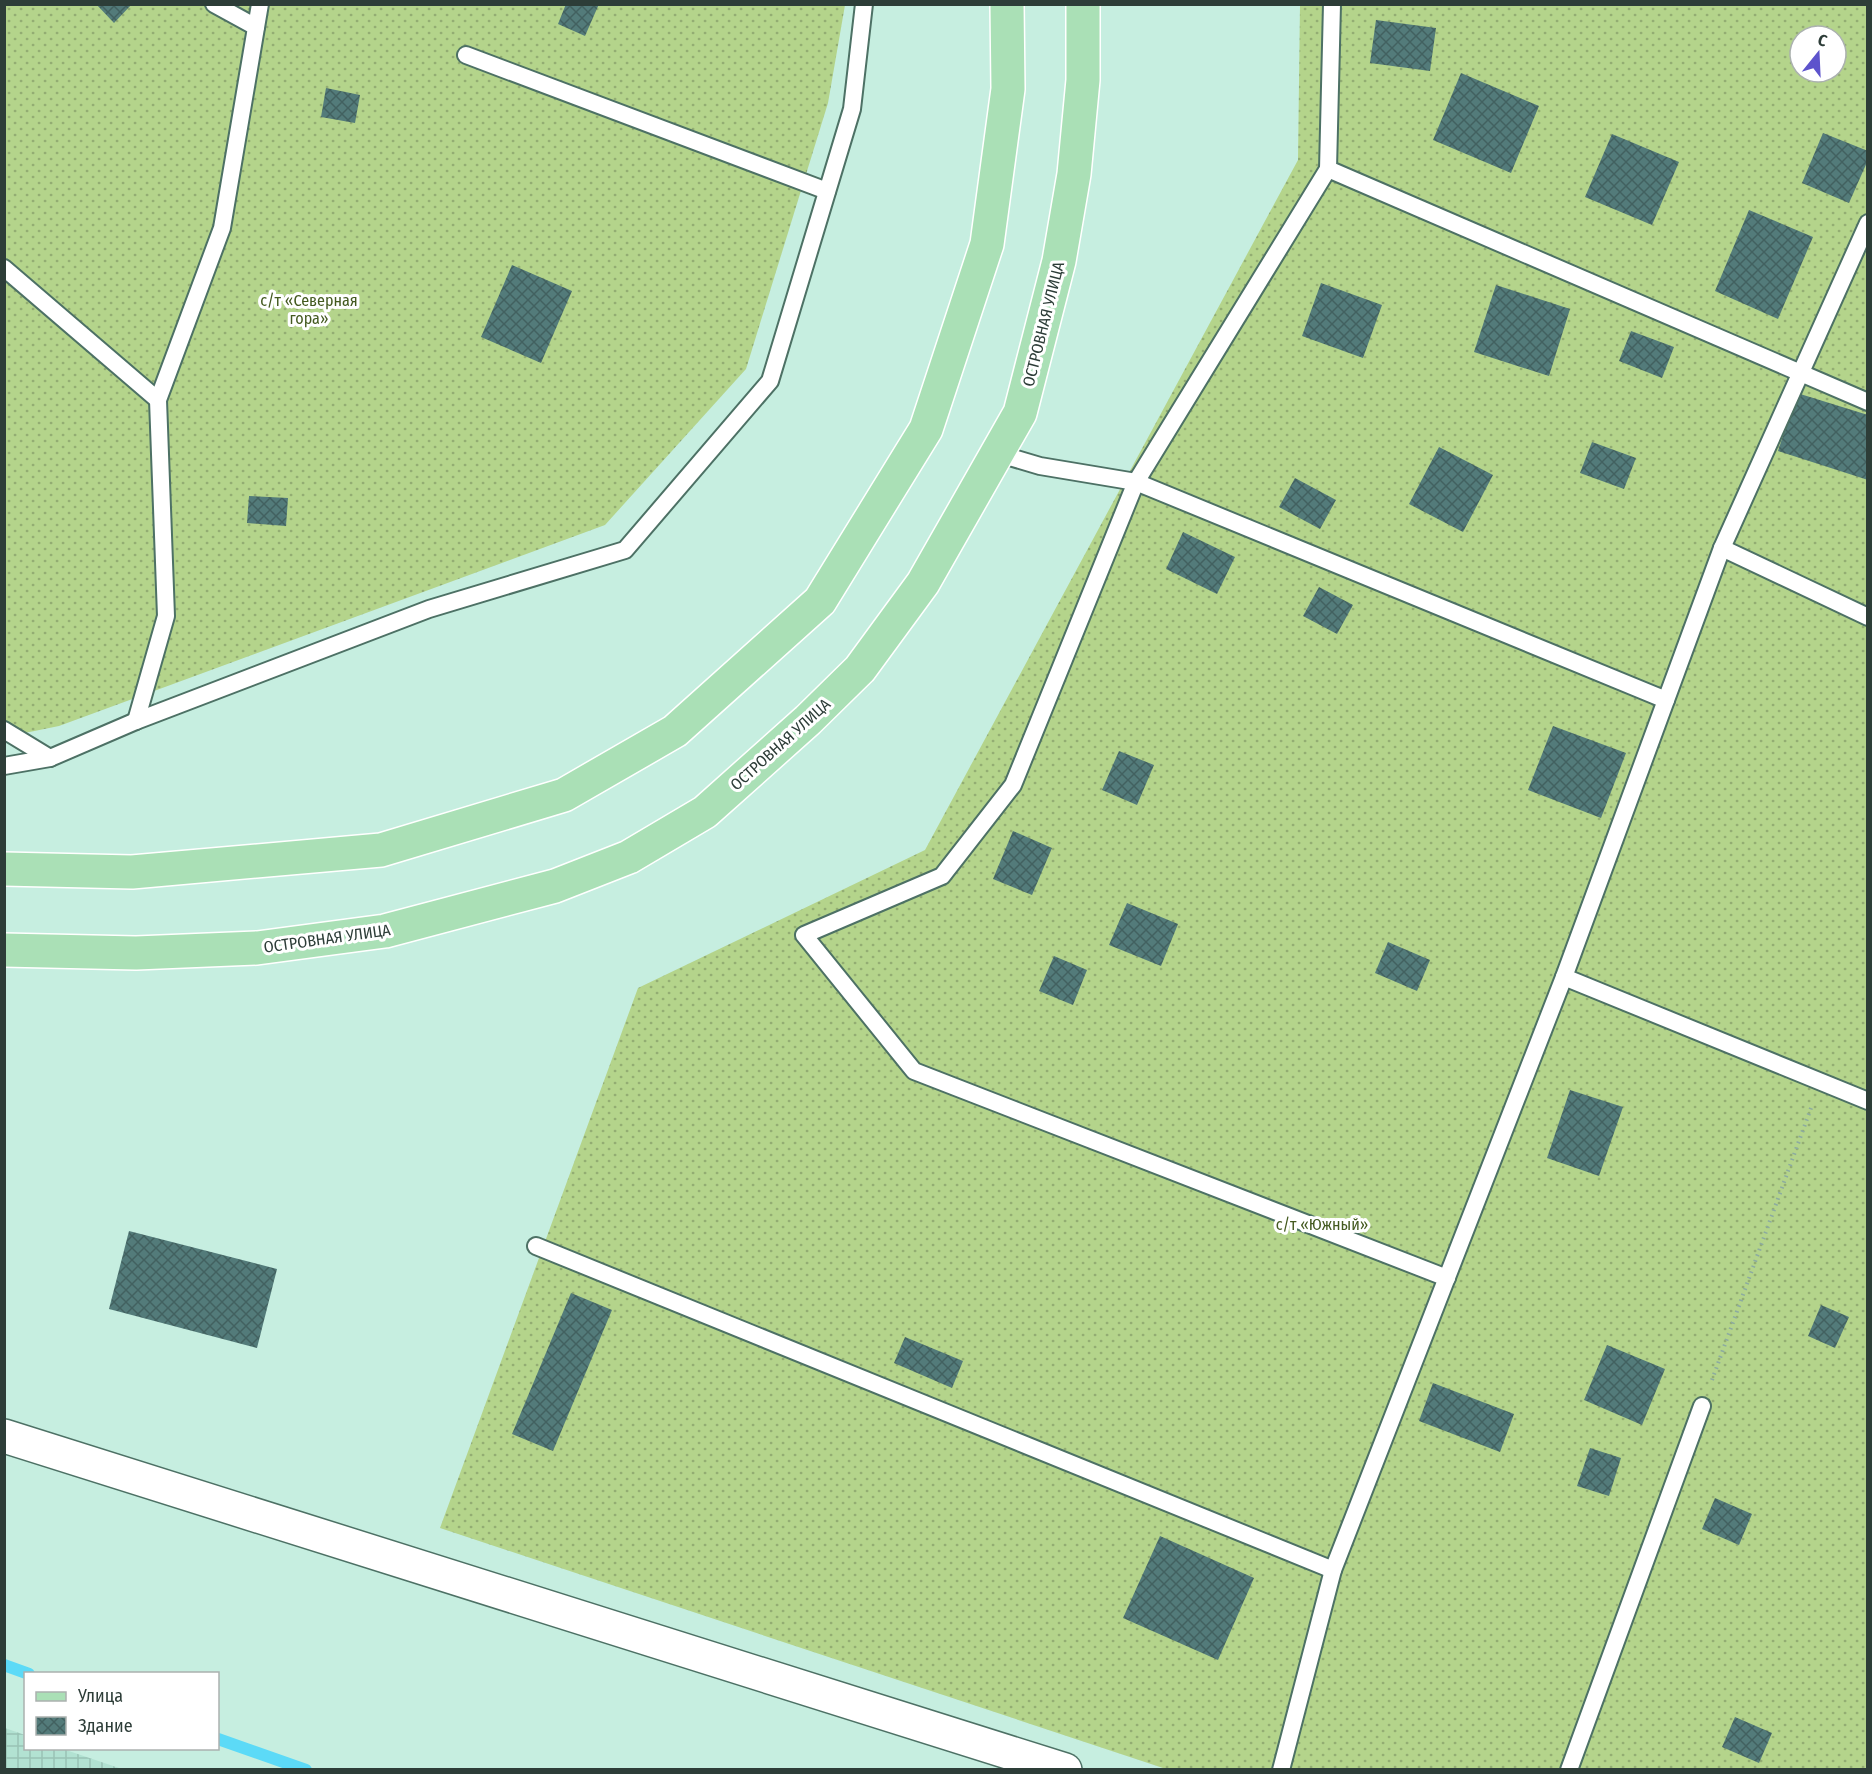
<svg xmlns="http://www.w3.org/2000/svg" width="1872" height="1774" font-family="'Fira Sans Condensed',sans-serif">
	<style>
		.industrial { fill: url(#industrial-grid) }
		.garden { fill: url(#garden-dots); fill-rule: evenodd }
		.lines { fill: none; stroke-linecap: round; stroke-linejoin: round }
		.stream { stroke: #5cdaf7; stroke-width: 12 }
		.building { fill: url(#building-cross-hatch) }
		.lane-casing { stroke: #4d7165; stroke-width: 20 }
		.street-casing { stroke: #4d7165; stroke-width: 36 }
		.primary-casing { stroke: #fff; stroke-width: 36 }
		.path { stroke: #8caba0; stroke-width: 4; stroke-dasharray: 1.5 4.5; stroke-linecap: butt }
		.lane { stroke: #fff; stroke-width: 16 }
		.street { stroke: #fff; stroke-width: 33 }
		.primary { stroke: #aae0b6; stroke-width: 33 }
		.labels { text-anchor: middle; stroke-width: 6; stroke-linejoin: round; paint-order: stroke }
		.park-label { font-size: 16px; fill: #445a20; stroke: #fff }
		.street-label { font-size: 16px; fill: #2d3d38; stroke: #fff }
	</style>
	<defs>
		<pattern id="industrial-grid" width="8" height="8" patternUnits="userSpaceOnUse" patternTransform="scale(1.5)"><rect width="8" height="8" fill="#b2e2d2"/><path d="M0 4h8M4 0v8" fill="none" stroke="#99c3b5"/></pattern>
		<pattern id="garden-dots" width="8" height="8" patternUnits="userSpaceOnUse" patternTransform="scale(1.5)"><rect width="8" height="8" fill="#b4d48b"/><path d="M2 2h.1M6 6h.1" fill="none" stroke="#93ad73" stroke-width="1.8" stroke-linecap="round"/></pattern>
		<pattern id="building-cross-hatch" width="8" height="8" patternUnits="userSpaceOnUse" patternTransform="scale(1.5)"><rect width="8" height="8" fill="#537b7a"/><path d="M0 0l8 8M0 8l8-8" fill="none" stroke="#426160"/></pattern>
	</defs>
	<rect width="100%" height="100%" fill="#c6eee0"/>
	<path class="industrial" d="M5,1728L25,1735L26,1748L63,1749L122,1769H5Z"/>
	<g class="garden">
		<path d="M4,5H845L828,103L746,369L605,525L59,726L5,737Z"/>
		<path d="M1300,5H1867V1769H1166L440,1528L638,988L925,850L1298,160ZM1800,36H1836V72H1800Z"/>
	</g>
	<g class="lines">
		<g class="stream">
			<path d="M4,1665L29,1674"/>
			<path d="M218,1739L306,1770"/>
		</g>
	</g>
	<g class="building">
		<path d="M96,4H132L114,23Z"/>
		<path d="M566,4H599L585,36L558,24Z"/>
		<path d="M1376,20L1436,28L1430,71L1370,63Z"/>
		<path d="M1461,73L1539,106L1511,173L1433,140Z"/>
		<path d="M326,88L360,95L355,123L321,117Z"/>
		<path d="M1823,133L1868,151V160L1849,203L1802,183Z"/>
		<path d="M1612,134L1679,162L1652,225L1585,197Z"/>
		<path d="M1749,210L1813,237L1778,319L1715,291Z"/>
		<path d="M512,265L572,291L541,363L481,337Z"/>
		<path d="M1321,283L1382,305L1363,358L1302,336Z"/>
		<path d="M1496,285L1570,309L1549,376L1474,352Z"/>
		<path d="M1631,331L1674,347L1662,378L1619,361Z"/>
		<path d="M1797,393L1868,415V480L1778,451Z"/>
		<path d="M1592,442L1636,458L1624,489L1580,473Z"/>
		<path d="M1439,447L1493,475L1463,532L1409,504Z"/>
		<path d="M1295,478L1336,500L1320,529L1279,507Z"/>
		<path d="M249,496L288,498L286,526L247,523Z"/>
		<path d="M1183,532L1235,557L1217,594L1166,569Z"/>
		<path d="M1319,587L1353,605L1337,634L1303,616Z"/>
		<path d="M1553,726L1626,753L1601,818L1528,790Z"/>
		<path d="M1119,751L1154,765L1137,805L1102,790Z"/>
		<path d="M1013,831L1052,848L1032,895L993,879Z"/>
		<path d="M1127,903L1178,924L1161,966L1109,945Z"/>
		<path d="M1388,942L1430,960L1417,991L1375,973Z"/>
		<path d="M1054,956L1087,970L1073,1005L1039,991Z"/>
		<path d="M1570,1090L1623,1107L1599,1176L1547,1158Z"/>
		<path d="M129,1231L277,1269L257,1348L109,1309Z"/>
		<path d="M571,1293L612,1310L553,1451L512,1434Z"/>
		<path d="M1821,1305L1849,1317L1835,1348L1808,1336Z"/>
		<path d="M905,1337L963,1361L952,1388L894,1363Z"/>
		<path d="M1607,1345L1665,1369L1642,1425L1584,1400Z"/>
		<path d="M1433,1383L1514,1414L1500,1452L1419,1421Z"/>
		<path d="M1590,1448L1621,1458L1609,1496L1577,1486Z"/>
		<path d="M1715,1498L1752,1514L1739,1545L1702,1529Z"/>
		<path d="M1160,1536L1254,1578L1218,1660L1123,1618Z"/>
		<path d="M1735,1717L1772,1733L1759,1763L1722,1747Z"/>
	</g>
	<g class="lines">
		<defs>
			<g id="lane">
				<path d="M214,4L256,27"/>
				<path d="M1332,4L1328,169L1868,402"/>
				<path d="M466,55L827,191"/>
				<path d="M1328,169L1136,482L1013,785L942,876L804,935L914,1071L1447,1278"/>
				<path d="M4,268L158,400"/>
				<path d="M996,453L1040,466L1136,482L1666,700"/>
				<path d="M1722,548L1868,617"/>
				<path d="M136,721L166,616L158,400L222,228L260,4"/>
				<path d="M4,730L50,758"/>
				<path d="M4,766L50,758L136,721L429,609L625,550L770,381L852,109L864,4"/>
				<path d="M1564,977L1868,1101"/>
				<path d="M536,1246L1333,1570"/>
				<path d="M1281,1770L1333,1570L1564,977L1722,548L1868,223"/>
				<path d="M1569,1770L1702,1406"/>
			</g>
			<path id="street" d="M4,1436L1065,1770"/>
			<g id="primary">
				<path d="M4,869L132,872L381,850L564,795L675,731L820,601L926,429L987,244L1008,89L1007,4"/>
				<path d="M4,950L136,953L257,948L385,931L555,886L629,857L705,812L808,720L860,669L923,583L1020,413L1059,261L1074,174L1083,80V4"/>
			</g>
		</defs>
		<use href="#lane" class="lane-casing"/>
		<use href="#street" class="street-casing"/>
		<use href="#primary" class="primary-casing"/>
		<path class="path" d="M1712,1380L1811,1108"/>
		<use href="#lane" class="lane"/>
		<use href="#street" class="street"/>
		<use href="#primary" class="primary"/>
	</g>
	<g class="labels">
		<g class="park-label">
			<text x="309" y="306">с/т «Северная<tspan x="309" dy="18">гора»</tspan></text>
			<text x="1322" y="1230">с/т «Южный»</text>
		</g>
		<g class="street-label">
			<text transform="translate(1043 324) rotate(-76)" y="6">ОСТРОВНАЯ УЛИЦА</text>
			<text transform="translate(780 744) rotate(-42)" y="6">ОСТРОВНАЯ УЛИЦА</text>
			<text transform="translate(327 938) rotate(-8)" y="6">ОСТРОВНАЯ УЛИЦА</text>
		</g>
	</g>
	<rect width="1872" height="1774" fill="none" stroke="#2d3d38" stroke-width="12"/>
	<rect x="24" y="1672" width="195" height="78" fill="#ffffff" stroke="#abb1af" stroke-width="1.5"/>
	<rect x="36" y="1692" width="30" height="9" fill="#aae0b6" stroke="#abb1af" stroke-width="1.5"/>
	<text x="78" y="1702" font-size="18" fill="#2d3d38">Улица</text>
	<rect x="36" y="1717" width="30" height="18" fill="url(#building-cross-hatch)" stroke="#abb1af" stroke-width="1.5"/>
	<text x="78" y="1732" font-size="18" fill="#2d3d38">Здание</text>
	<g transform="translate(1818 54) rotate(18)"><circle r="28" fill="#ffffff" stroke="#abb1af" stroke-width="1.5"/>
	<path d="M0-4.5L10 22L0 15L-10 22Z" fill="#5d53cc"/>
	<text y="-9" font-size="16" font-weight="bold" text-anchor="middle" fill="#2d3d38">С</text>
	</g>
</svg>
